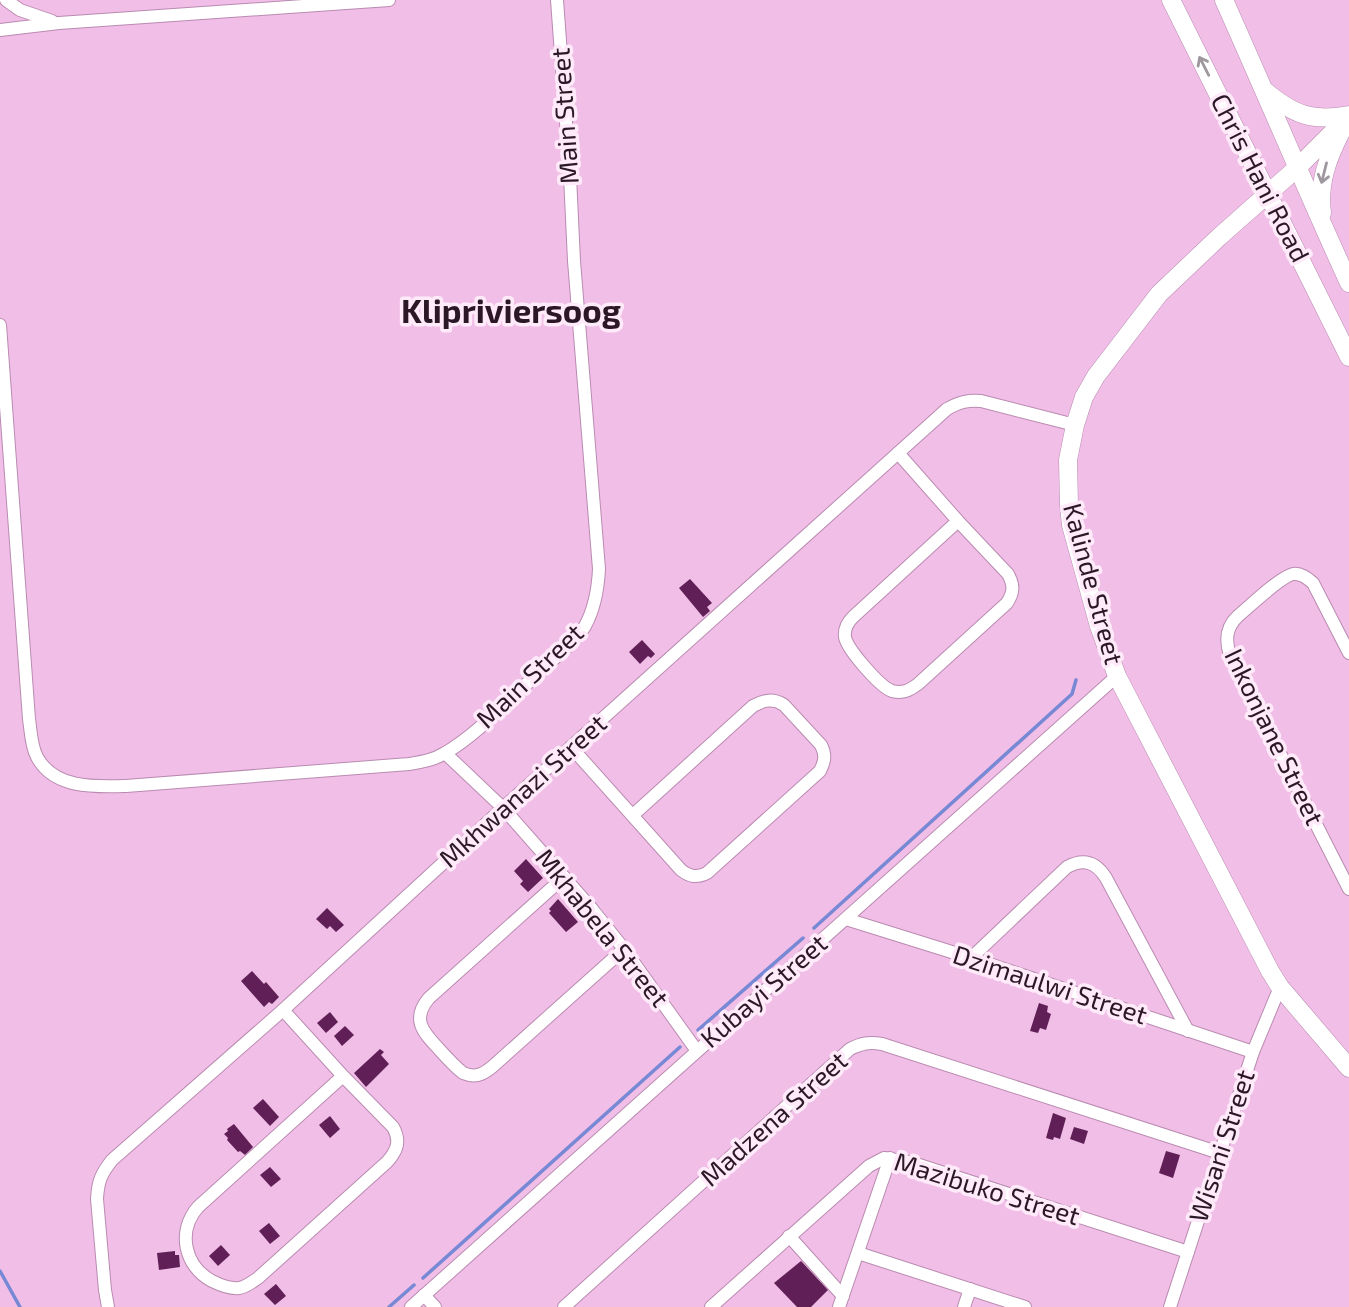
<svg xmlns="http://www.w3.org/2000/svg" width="1349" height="1307" font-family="'Exo 2',sans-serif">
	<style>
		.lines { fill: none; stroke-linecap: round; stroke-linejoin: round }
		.stream { stroke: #7788d5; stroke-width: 3.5 }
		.building { fill: #602057 }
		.street-casing { stroke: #ba8bb1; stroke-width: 14 }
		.secondary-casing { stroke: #ba8bb1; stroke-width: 19 }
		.street { stroke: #fff; stroke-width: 12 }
		.secondary { stroke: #fff; stroke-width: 18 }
		.oneway { stroke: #9f979e }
		.labels { text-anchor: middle; stroke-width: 7; stroke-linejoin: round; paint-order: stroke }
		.street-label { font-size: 26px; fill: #2a1827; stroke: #ffeafa }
		.district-label { font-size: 33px; font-weight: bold; fill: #2a1827; stroke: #ffeafa }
	</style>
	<rect width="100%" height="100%" fill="#f0bee6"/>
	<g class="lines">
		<g class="stream">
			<path d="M814,928L1072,694L1076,680"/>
			<path d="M698,1030L803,938"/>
			<path d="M0,1271L20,1307"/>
			<path d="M423,1278L680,1047"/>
			<path d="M389,1307L414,1285"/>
		</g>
	</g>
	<g class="building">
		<path d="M690,579L712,603L707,607L710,611L703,617L679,588Z"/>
		<path d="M642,640L655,654L651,658L648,656L640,664L629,652Z"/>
		<path d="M526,859L543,878L528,892L520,884L523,881L514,871Z"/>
		<path d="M558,899L578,922L566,932L549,913L551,911L549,909Z"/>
		<path d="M327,908L344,925L336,932L330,926L327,929L316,919Z"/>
		<path d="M252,971L264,984L266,982L279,997L272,1004L269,1002L264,1007L241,981Z"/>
		<path d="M1039,1003L1048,1006L1047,1012L1051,1014L1046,1030L1040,1028L1038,1033L1030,1031Z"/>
		<path d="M330,1012L338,1022L326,1033L317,1023Z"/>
		<path d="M345,1026L354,1035L342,1046L334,1036Z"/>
		<path d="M380,1049L384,1052L381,1055L389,1064L366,1087L354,1073Z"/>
		<path d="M263,1099L279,1117L270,1126L253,1108Z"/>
		<path d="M1053,1113L1066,1118L1060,1139L1054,1137L1053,1140L1046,1138Z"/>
		<path d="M330,1116L340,1129L330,1138L319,1125Z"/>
		<path d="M234,1124L253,1147L245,1155L240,1151L238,1152L227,1140L228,1138L224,1134L228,1131L227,1129Z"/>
		<path d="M1074,1127L1088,1131L1084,1144L1070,1139Z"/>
		<path d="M1166,1151L1180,1155L1173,1178L1159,1173Z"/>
		<path d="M270,1167L281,1179L271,1187L260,1175Z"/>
		<path d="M269,1223L280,1236L270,1244L259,1231Z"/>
		<path d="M221,1245L230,1255L218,1266L209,1256Z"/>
		<path d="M175,1251V1255H179L180,1267L159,1270L157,1253Z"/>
		<path d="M801,1261L828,1290L811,1307H797L774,1283Z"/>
		<path d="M276,1284L286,1296L275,1305L264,1294Z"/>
	</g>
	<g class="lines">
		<defs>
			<g id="street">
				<path d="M6,0L20,10L52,21"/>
				<path d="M0,30L59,23L389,0"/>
				<path d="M0,325L29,719C31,732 31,746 37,757C54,789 95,787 126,786L409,764C421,762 434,760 445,753C475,736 509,700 535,676C551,660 573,645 585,626C595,608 598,589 599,569L574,261L570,176L557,0"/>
				<path d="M898,453L958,521L1008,574C1014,585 1014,592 1007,603L918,684C910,690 903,694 892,691C880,687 847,649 845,637C844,629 848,622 853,617L958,521"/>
				<path d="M1349,653L1313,583C1307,578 1301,573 1293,574C1280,577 1250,606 1238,616C1226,627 1225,640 1230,655L1349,889"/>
				<path d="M571,747L681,870C690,877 697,878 707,873L820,771C825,761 826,755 821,745L784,705C773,698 764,700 753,706L633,815"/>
				<path d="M445,753L503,808L592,909L624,949L697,1051"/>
				<path d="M564,877L429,998C411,1019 423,1032 438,1048C446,1057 454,1066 463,1073C475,1078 482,1075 492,1067L624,949"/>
				<path d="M846,919L971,958L1253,1052"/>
				<path d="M971,958L1067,867C1084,858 1096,862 1106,878L1188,1031"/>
				<path d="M283,1010L343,1076L393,1127C401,1141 397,1151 387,1162L258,1278C252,1282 246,1287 239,1288C230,1289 220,1285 212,1281C184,1266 177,1231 198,1207L343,1076"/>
				<path d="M789,1236L843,1296"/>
				<path d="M858,1253L1025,1307"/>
				<path d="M424,1295L435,1307"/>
				<path d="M108,1307L105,1290L97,1199C98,1181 101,1174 112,1160L283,1010L503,808L947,409C959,402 968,400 981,401L1075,425"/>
				<path d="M411,1307L1117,676"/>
				<path d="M564,1307L850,1049C862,1043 869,1042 882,1044L1220,1153"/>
				<path d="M711,1307L869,1166L884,1158L913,1163L1188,1252"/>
				<path d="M839,1307L890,1158"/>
				<path d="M964,1307L970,1289"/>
				<path d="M1170,1307L1253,1052L1280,987"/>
			</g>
			<g id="secondary">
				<path d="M1171,0L1349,357"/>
				<path d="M1224,0C1266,94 1306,189 1349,283"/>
				<path d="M1265,91C1294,115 1312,122 1349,115"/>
				<path d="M1349,116L1297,168L1219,237L1159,294L1096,376L1084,397L1075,425L1068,460L1069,506L1071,525L1099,626L1117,676L1270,971L1280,987L1349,1068"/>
				<path d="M1322,213C1318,182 1328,157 1342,130"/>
			</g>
		</defs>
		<use href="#street" class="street-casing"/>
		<use href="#secondary" class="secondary-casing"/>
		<use href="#street" class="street"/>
		<use href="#secondary" class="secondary"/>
	</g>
	<defs><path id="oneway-shaft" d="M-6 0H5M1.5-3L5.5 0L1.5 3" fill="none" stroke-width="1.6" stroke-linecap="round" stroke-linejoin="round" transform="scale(1.75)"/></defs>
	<g class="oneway">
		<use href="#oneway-shaft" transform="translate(1204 66) rotate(-117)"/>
		<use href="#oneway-shaft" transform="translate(1324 173) rotate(104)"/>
	</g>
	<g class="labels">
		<g class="street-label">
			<text transform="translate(565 116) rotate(-94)" y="9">Main Street</text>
			<text transform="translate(1260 178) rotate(63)" y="9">Chris Hani Road</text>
			<text transform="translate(1093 584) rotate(75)" y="9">Kalinde Street</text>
			<text transform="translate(530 676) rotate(-44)" y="9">Main Street</text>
			<text transform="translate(1274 737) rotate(64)" y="9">Inkonjane Street</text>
			<text transform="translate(523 791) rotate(-42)" y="9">Mkhwanazi Street</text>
			<text transform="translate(602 928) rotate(51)" y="9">Mkhabela Street</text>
			<text transform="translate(1050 985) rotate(18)" y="9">Dzimaulwi Street</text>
			<text transform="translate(764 991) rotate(-41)" y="9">Kubayi Street</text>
			<text transform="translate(774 1119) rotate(-42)" y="9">Madzena Street</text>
			<text transform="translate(1222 1146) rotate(-72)" y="9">Wisani Street</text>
			<text transform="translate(987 1189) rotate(17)" y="9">Mazibuko Street</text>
		</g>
		<g class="district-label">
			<text x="511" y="323">Klipriviersoog</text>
		</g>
	</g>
</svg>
